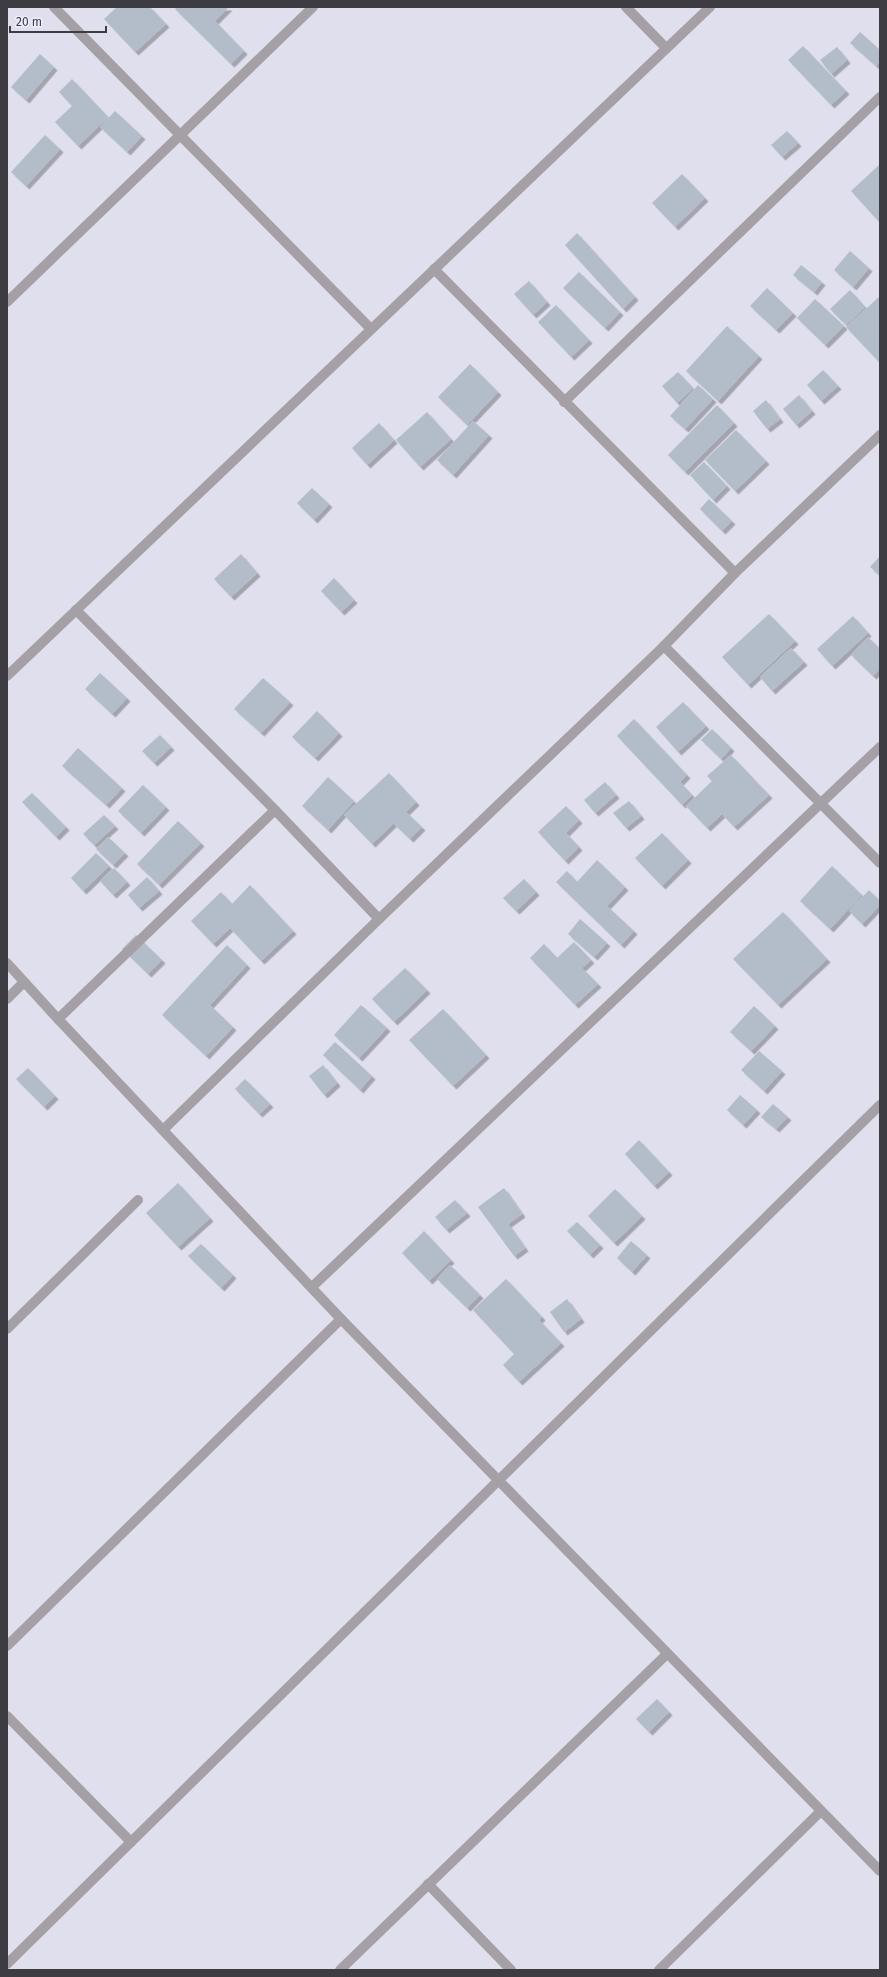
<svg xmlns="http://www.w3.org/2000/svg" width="887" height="1977" font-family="'Fira Sans',sans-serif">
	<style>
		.building { fill: #b3bdc9; filter: url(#shadow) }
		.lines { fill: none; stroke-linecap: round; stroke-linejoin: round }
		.street { stroke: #a5a0a5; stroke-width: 10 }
	</style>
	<defs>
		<filter id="shadow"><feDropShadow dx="3.5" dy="3.5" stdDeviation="0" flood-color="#0004"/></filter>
	</defs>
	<rect width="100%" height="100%" fill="#dfdfee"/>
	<g class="building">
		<path d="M117,7H150L166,24L135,52L104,19Z"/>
		<path d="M177,7H229L215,21L244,51L231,64L175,9Z"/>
		<path d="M860,32L880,50V61L876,66L850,43Z"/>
		<path d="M803,46L846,91L831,105L788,60Z"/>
		<path d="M837,47L847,60L831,74L820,60Z"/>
		<path d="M40,54L54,67L26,100L11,87Z"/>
		<path d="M72,79L108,117L78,146L55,122L72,106L59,92Z"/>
		<path d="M115,111L142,136L127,152L100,127Z"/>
		<path d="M787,131L798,143L782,157L771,145Z"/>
		<path d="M45,135L60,149L26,186L11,172Z"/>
		<path d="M879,165L880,166V223L851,191Z"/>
		<path d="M682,174L705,198L675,227L652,203Z"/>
		<path d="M577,233L635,297L623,309L565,245Z"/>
		<path d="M850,251L869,268L853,287L834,270Z"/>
		<path d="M801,265L822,282L814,292L793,275Z"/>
		<path d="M579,272L620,312L605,328L563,288Z"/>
		<path d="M529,281L547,302L533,315L514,294Z"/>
		<path d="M767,288L793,313L776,330L750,306Z"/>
		<path d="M850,290L865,307L846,325L830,309Z"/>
		<path d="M880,296V363L846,327Z"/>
		<path d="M815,299L844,326L825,345L797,318Z"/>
		<path d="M556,305L589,340L571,357L538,322Z"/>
		<path d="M727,326L759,356L718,401L686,371Z"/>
		<path d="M470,364L498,392L467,425L438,397Z"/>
		<path d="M823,370L838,386L821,401L807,385Z"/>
		<path d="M678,372L693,388L677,403L662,386Z"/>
		<path d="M698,385L713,399L685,429L670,416Z"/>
		<path d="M799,395L812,411L796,425L783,409Z"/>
		<path d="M766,400L780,419L767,429L753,411Z"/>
		<path d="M717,405L734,423L685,472L668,455Z"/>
		<path d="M427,412L451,439L420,467L396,440Z"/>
		<path d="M473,421L489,435L453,475L437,460Z"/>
		<path d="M379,423L394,440L367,465L352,448Z"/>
		<path d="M736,430L766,461L735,491L705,460Z"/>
		<path d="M704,462L727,486L713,500L690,475Z"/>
		<path d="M312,488L329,504L314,520L297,503Z"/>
		<path d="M709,499L732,521L722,531L700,509Z"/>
		<path d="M241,554L257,573L231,597L214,579Z"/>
		<path d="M880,556V576L870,567Z"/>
		<path d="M334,578L354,600L341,612L321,591Z"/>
		<path d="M769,614L795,641L748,685L722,657Z"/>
		<path d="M853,616L868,633L832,666L817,649Z"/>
		<path d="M868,637L880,649V669L873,676L851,655Z"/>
		<path d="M791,648L804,662L772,691L760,677Z"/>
		<path d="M100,673L127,698L112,714L85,689Z"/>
		<path d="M263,678L290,702L261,733L234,709Z"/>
		<path d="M683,702L706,726L678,752L656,727Z"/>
		<path d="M317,711L339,733L315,758L292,737Z"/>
		<path d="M634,719L687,775L680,782L692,795L682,805L617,736Z"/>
		<path d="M712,729L731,748L721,759L701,740Z"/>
		<path d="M160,735L171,747L154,763L142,751Z"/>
		<path d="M78,748L122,788L106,805L62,766Z"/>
		<path d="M731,755L769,795L734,827L722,814L707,828L686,806L712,781L707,776Z"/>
		<path d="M389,773L416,802L406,812L422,827L410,839L394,824L399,818L372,844L344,815Z"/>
		<path d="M328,777L354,801L328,830L302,806Z"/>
		<path d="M605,782L616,795L595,813L584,800Z"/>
		<path d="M143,785L166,807L141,833L118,811Z"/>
		<path d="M32,793L66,827L56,837L22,802Z"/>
		<path d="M629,801L641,816L626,828L613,813Z"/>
		<path d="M566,806L579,820L566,833L579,847L565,861L538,832Z"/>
		<path d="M104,815L115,826L94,845L83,834Z"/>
		<path d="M178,821L201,843L159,885L137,864Z"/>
		<path d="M662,833L688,860L662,886L635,858Z"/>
		<path d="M108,837L125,853L113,865L96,849Z"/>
		<path d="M96,853L109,866L83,891L71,878Z"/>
		<path d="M597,860L625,887L607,906L634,931L621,945L556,882L567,871L577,882Z"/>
		<path d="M832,866L862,895L830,929L800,901Z"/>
		<path d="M114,868L127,882L113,895L100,881Z"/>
		<path d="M147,877L159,891L139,908L128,895Z"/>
		<path d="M524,879L536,892L516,911L503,898Z"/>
		<path d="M250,885L293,931L261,961L230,928L213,944L191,921L221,892L232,904Z"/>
		<path d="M869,890L880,901V905L862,924L849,911Z"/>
		<path d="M783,912L827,959L778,1005L733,959Z"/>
		<path d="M580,919L607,943L594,957L568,934Z"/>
		<path d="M136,935L162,960L148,974L122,949Z"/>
		<path d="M574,942L591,960L582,968L598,984L575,1005L530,958L544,944L557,958Z"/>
		<path d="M227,945L247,965L210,1005L233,1027L206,1056L162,1015Z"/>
		<path d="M405,968L427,990L394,1022L372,999Z"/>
		<path d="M361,1005L387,1028L359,1058L334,1035Z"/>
		<path d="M754,1006L775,1026L751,1051L730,1032Z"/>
		<path d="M443,1009L486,1055L453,1086L409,1040Z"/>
		<path d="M335,1042L372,1076L360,1090L323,1055Z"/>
		<path d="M759,1051L782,1071L764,1091L741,1070Z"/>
		<path d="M323,1065L337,1083L324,1095L309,1076Z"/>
		<path d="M28,1068L55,1096L44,1107L16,1079Z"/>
		<path d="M245,1079L270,1104L259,1114L235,1089Z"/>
		<path d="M740,1095L757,1110L743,1125L727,1110Z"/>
		<path d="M773,1104L788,1117L776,1129L761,1117Z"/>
		<path d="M639,1140L669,1172L654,1186L625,1154Z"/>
		<path d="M178,1183L210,1218L178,1247L146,1213Z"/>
		<path d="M504,1188L522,1214L508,1224L525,1248L514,1256L478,1207Z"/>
		<path d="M615,1189L642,1216L614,1243L588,1216Z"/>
		<path d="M455,1200L467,1213L446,1230L435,1217Z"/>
		<path d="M577,1222L600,1245L590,1255L567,1231Z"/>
		<path d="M424,1231L451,1260L429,1281L402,1253Z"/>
		<path d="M631,1241L647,1255L632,1272L617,1258Z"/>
		<path d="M201,1244L233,1275L221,1288L188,1256Z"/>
		<path d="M450,1265L480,1295L467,1308L437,1279Z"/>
		<path d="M506,1279L542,1317L539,1320L561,1343L519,1382L503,1365L514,1354L473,1310Z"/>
		<path d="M567,1299L581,1319L564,1332L550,1312Z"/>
		<path d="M657,1699L669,1712L649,1732L636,1719Z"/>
	</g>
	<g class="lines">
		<g class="street">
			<path d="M54,7L371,329"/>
			<path d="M626,7L666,48"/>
			<path d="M434,269L735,573"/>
			<path d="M7,302L313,7"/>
			<path d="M564,402L880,97"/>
			<path d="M76,610L275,810L379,919"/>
			<path d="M664,646L880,863"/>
			<path d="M7,676L710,7"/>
			<path d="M7,963L58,1019L341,1319L880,1871"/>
			<path d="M7,999L24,982"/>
			<path d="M58,1019L275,810"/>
			<path d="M163,1130L379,919L664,646L735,573L880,435"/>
			<path d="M312,1287L880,747"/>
			<path d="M7,1329L138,1200"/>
			<path d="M7,1646L341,1319"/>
			<path d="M7,1716L131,1842"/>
			<path d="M428,1884L511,1970"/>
			<path d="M7,1964L880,1105"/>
			<path d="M340,1970L667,1654"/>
			<path d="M659,1970L820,1812"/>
		</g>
	</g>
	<rect width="887" height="1977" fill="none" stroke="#3c3c42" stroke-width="16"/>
	<path d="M10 26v6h96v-6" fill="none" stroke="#3c3c42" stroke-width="2"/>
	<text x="16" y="26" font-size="12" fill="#3c3c42" stroke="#ececfb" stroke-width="3" paint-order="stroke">20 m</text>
</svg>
